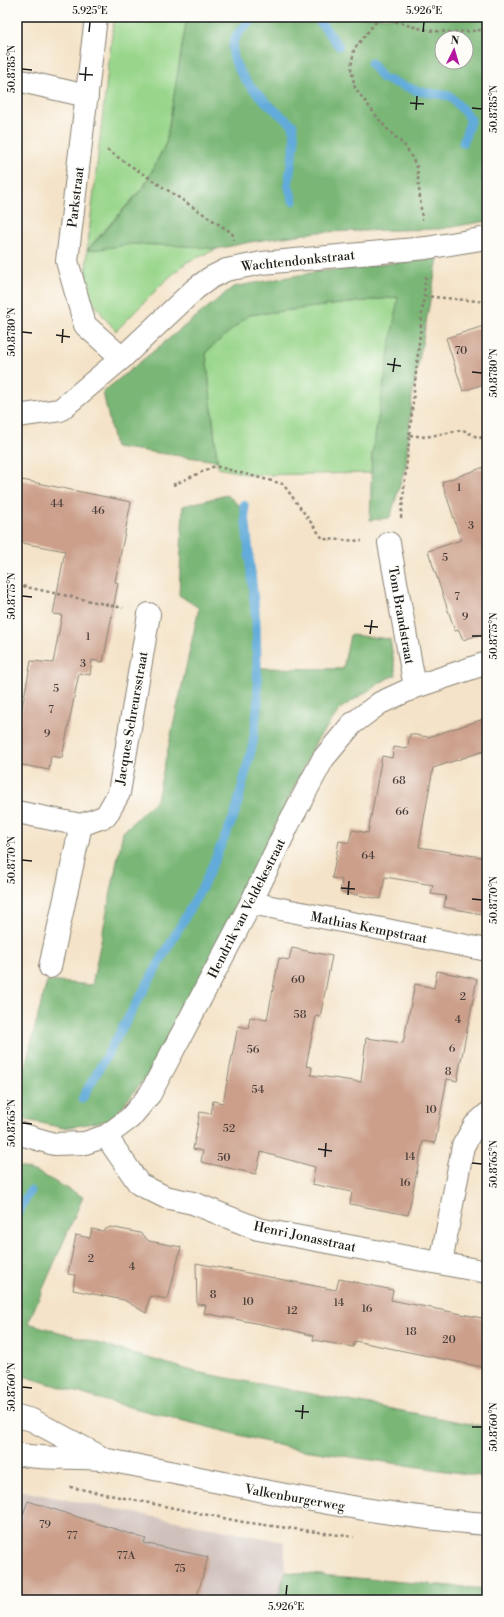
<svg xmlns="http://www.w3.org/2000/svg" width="504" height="1617" font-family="'Libre Bodoni',serif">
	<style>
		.industrial { fill: #cfc0bb }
		.green { fill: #99d68b; stroke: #5a7954 }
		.forest { fill: #7ab777; stroke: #4b6a4a; fill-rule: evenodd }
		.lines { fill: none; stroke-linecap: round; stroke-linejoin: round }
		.stream { stroke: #62abda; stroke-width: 9 }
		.building { fill: #cb9f8a }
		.minor-casing { stroke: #888072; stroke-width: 24 }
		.secondary-casing { stroke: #888072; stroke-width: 24 }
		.path { stroke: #888072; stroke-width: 2.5; stroke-dasharray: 3 3; stroke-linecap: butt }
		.minor { stroke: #fff; stroke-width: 22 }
		.secondary { stroke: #fff; stroke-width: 22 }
		.ticks { fill: none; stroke: #1c1c1c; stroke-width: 1.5 }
		.labels { text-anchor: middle; stroke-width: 3; stroke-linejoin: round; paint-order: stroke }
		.number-label { font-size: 11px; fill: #483d38 }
		.street-label { font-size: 13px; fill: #1c1c1c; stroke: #fdfcf7 }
		.neatline { fill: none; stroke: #1c1c1c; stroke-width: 1.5 }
		.ticks-label { font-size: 10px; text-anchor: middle; fill: #1c1c1c }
	</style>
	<rect width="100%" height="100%" fill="#fdfcf7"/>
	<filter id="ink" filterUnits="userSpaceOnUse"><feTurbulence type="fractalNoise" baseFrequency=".025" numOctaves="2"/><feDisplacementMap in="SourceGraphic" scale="8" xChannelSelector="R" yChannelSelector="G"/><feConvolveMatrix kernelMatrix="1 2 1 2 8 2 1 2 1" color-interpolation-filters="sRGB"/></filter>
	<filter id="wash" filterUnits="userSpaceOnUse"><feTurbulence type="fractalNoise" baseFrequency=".012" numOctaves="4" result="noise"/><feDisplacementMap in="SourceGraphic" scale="16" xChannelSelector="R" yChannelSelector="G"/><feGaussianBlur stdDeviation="0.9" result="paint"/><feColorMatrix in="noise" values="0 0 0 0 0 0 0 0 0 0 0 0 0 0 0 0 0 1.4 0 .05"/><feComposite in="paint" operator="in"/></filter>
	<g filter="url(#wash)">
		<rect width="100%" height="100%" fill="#f4e3c8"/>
		<path class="industrial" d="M17,1490L284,1542L285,1572L278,1600H17Z"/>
		<g class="green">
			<path d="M114,17H187L166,143L144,186L87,250L132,244L188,246L217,249L187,262L164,282L116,331L104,317L86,291L87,251Z"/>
			<path d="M399,297L372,455L371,473L251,475L218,468L206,352L249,315Z"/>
		</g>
		<g class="forest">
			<path d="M187,17H487V221L439,229L318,232L250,242L217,249L188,246L132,244L87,251L144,187L166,143ZM442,38H466V62H442Z"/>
			<path d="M438,258L412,397L406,465L390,518L370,520L372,455L398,297L249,315L206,352L217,461L115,447L103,392L233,287L316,272Z"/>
			<path d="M227,495L246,511L255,573L260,668L343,669L350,635L390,639L396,675L388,678L341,708L316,742L161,1059L111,1120L64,1128L17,1118V1097L47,981L92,985L123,832L157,799L199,608L179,595L183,506Z"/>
			<path d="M17,1166L37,1172L83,1197L28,1323L196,1372L487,1427V1477L290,1448L106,1401L17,1374Z"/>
			<path d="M285,1572L487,1589V1600H278Z"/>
		</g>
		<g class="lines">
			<g class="stream">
				<path d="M255,17C249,22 237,33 234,40C224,70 271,108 293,125L295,141L288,184L293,201"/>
				<path d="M316,17L339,46"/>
				<path d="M371,63L382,78L418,91L450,96L471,119L463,143"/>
				<path d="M82,1099L204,884L235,814L253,743L258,701L256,621L244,505"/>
				<path d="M17,1214L30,1191"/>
			</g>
		</g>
		<g id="blocks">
			<g class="building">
				<path d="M487,325V383L463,391L446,338Z"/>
				<path d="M487,466V632L463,640L459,630L455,631L428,551L461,540L442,482Z"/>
				<path d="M17,479L131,502L115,582L118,583L103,662L92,660L90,675L79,673L62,758L51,756L49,770L17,764V734L31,661L53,663L62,615L53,614L65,551L17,542Z"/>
				<path d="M487,718V750L433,768L419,847L487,858V915L444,907L446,896L431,894L433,885L385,877L381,899L340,892L342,880L332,878L339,841L349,843L352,830L368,833L382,756L392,758L394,747L407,749L410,734L428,737Z"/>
				<path d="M292,948L332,956L320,1017L316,1016L306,1066L312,1067L311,1075L361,1082L366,1038L403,1043L415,984L434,988L437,971L477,979L457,1081L447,1079L435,1143L423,1141L408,1215L350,1204L352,1192L312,1184L315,1167L261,1152L256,1174L201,1162L203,1151L193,1149L200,1112L211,1114L213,1101L223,1103L238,1026L248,1028L250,1017L267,1020L279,958L289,960Z"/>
				<path d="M110,1227L140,1233L149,1241L181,1247L168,1299L150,1296L146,1313L124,1300L73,1290L75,1275L68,1274L76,1235L90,1238L92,1229L102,1231Z"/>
				<path d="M196,1263L336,1290L339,1279L393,1290L391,1300L487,1319V1368L355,1341L353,1347L313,1340L314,1336L291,1330L204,1313L206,1305L197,1304Z"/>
				<path d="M28,1501L146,1539L144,1543L208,1557L196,1600H17V1531Z"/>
			</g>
		</g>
	</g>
	<g filter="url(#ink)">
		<use href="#blocks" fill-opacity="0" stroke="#888072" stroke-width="1"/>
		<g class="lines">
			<defs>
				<g id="minor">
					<path d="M96,17L67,261L85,325L122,358"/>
					<path d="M17,80L87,96"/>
					<path d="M17,416L60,410L122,358L195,289L210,278L226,270L262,263L426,248L487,238"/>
					<path d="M389,543L415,687"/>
					<path d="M17,812L81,825"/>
					<path d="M81,825L106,816L119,793L149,614"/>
					<path d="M251,903L487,950"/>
					<path d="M50,967L81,825"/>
					<path d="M17,1133L54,1144L85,1143L106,1136L130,1118L150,1094L251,903L288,825L323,759L352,724L380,703L415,687L487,663"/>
					<path d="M106,1136L139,1184L165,1197L193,1203L258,1229L487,1272"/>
					<path d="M441,1263L463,1146L475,1125L487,1114"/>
				</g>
				<g id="secondary">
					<path d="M17,1416L32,1420L99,1456"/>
					<path d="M17,1454C46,1461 78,1455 108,1460C234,1484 359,1514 487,1524"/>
				</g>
			</defs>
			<use href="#minor" class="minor-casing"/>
			<use href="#secondary" class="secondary-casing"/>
			<g class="path">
				<path d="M380,17L354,49L351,68L355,88L385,127L406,147L417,167L422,220"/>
				<path d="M384,17C422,32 447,35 487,29"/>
				<path d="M107,150L232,233L234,240"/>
				<path d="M424,296L487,302"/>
				<path d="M410,435L425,437L463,430L479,438L487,436"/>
				<path d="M173,485L215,466L283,484L323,539L362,541"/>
				<path d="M401,518L426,275"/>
				<path d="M17,585L123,608"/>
				<path d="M70,1487L243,1522L354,1537"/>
			</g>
			<use href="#minor" class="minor"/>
			<use href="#secondary" class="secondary"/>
		</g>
	</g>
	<path class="ticks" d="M89,32L90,22M423,32L424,22M22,69L32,70M79,74L93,75M85,81L86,67M410,103L424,104M472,108L482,109M416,110L417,96M22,332L32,333M56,335L70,337M62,343L63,329M387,364L401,366M393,372L395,358M472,372L482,373M22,596L32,597M364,626L378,627M370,634L372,620M472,636H482M22,860L32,861M341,888L355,889M348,895L349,881M472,899L482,900M22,1123L32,1124M318,1149L332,1151M325,1157L326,1143M472,1163L482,1164M22,1387L32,1388M295,1411L309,1412M302,1419L303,1405M472,1427H482M286,1595L287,1585"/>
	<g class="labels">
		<g class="number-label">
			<text x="461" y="354">70</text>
			<text x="459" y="491">1</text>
			<text x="57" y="507">44</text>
			<text x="98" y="514">46</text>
			<text x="471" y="529">3</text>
			<text x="445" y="561">5</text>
			<text x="457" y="600">7</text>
			<text x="465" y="620">9</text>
			<text x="88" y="640">1</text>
			<text x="83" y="667">3</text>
			<text x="56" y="692">5</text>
			<text x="51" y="713">7</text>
			<text x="47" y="737">9</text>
			<text x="399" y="784">68</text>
			<text x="402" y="815">66</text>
			<text x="368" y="859">64</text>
			<text x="298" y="983">60</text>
			<text x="463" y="1000">2</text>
			<text x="300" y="1018">58</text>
			<text x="458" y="1023">4</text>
			<text x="452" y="1052">6</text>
			<text x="253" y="1053">56</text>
			<text x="448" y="1075">8</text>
			<text x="258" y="1093">54</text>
			<text x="431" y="1113">10</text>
			<text x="229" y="1132">52</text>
			<text x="410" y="1160">14</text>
			<text x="224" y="1161">50</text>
			<text x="405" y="1186">16</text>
			<text x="91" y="1262">2</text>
			<text x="132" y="1270">4</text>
			<text x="213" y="1298">8</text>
			<text x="248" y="1305">10</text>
			<text x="339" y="1306">14</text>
			<text x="367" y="1312">16</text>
			<text x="292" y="1314">12</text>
			<text x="411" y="1335">18</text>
			<text x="449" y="1343">20</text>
			<text x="45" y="1528">79</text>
			<text x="72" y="1539">77</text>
			<text x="126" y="1559">77A</text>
			<text x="180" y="1572">75</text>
		</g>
		<g class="street-label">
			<text transform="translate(75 197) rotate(-83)" y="5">Parkstraat</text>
			<text transform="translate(298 260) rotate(-6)" y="5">Wachtendonkstraat</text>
			<text transform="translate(402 615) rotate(80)" y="5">Tom Brandstraat</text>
			<text transform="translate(131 718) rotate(-80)" y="5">Jacques Schreursstraat</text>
			<text transform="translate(246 908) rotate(-63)" y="5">Hendrik van Veldekestraat</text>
			<text transform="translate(369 927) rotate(11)" y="5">Mathias Kempstraat</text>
			<text transform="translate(305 1236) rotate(12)" y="5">Henri Jonasstraat</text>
			<text transform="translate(295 1497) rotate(10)" y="5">Valkenburgerweg</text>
		</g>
	</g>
	<rect width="504" height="1617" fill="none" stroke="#fdfcf7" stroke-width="44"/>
	<g transform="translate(454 50) rotate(5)"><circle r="19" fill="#fdfcf7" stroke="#a3a29f"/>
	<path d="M0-3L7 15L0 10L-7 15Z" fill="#b5179e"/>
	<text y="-6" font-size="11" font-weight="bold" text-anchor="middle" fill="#1c1c1c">N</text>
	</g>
	<rect x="22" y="22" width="460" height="1573" class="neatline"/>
	<g class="ticks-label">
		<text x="90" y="14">5.925°E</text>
		<text x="424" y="14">5.926°E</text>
		<text transform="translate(11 69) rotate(-90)" y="4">50.8785°N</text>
		<text transform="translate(493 109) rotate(-90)" y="4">50.8785°N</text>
		<text transform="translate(11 332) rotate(-90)" y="4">50.8780°N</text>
		<text transform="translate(493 373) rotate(-90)" y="4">50.8780°N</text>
		<text transform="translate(11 596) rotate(-90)" y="4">50.8775°N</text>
		<text transform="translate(493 636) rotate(-90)" y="4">50.8775°N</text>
		<text transform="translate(11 860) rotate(-90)" y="4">50.8770°N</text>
		<text transform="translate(493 900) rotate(-90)" y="4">50.8770°N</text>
		<text transform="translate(11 1123) rotate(-90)" y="4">50.8765°N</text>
		<text transform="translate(493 1164) rotate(-90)" y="4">50.8765°N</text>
		<text transform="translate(11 1387) rotate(-90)" y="4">50.8760°N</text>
		<text transform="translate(493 1427) rotate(-90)" y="4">50.8760°N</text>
		<text x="286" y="1610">5.926°E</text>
	</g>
</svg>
